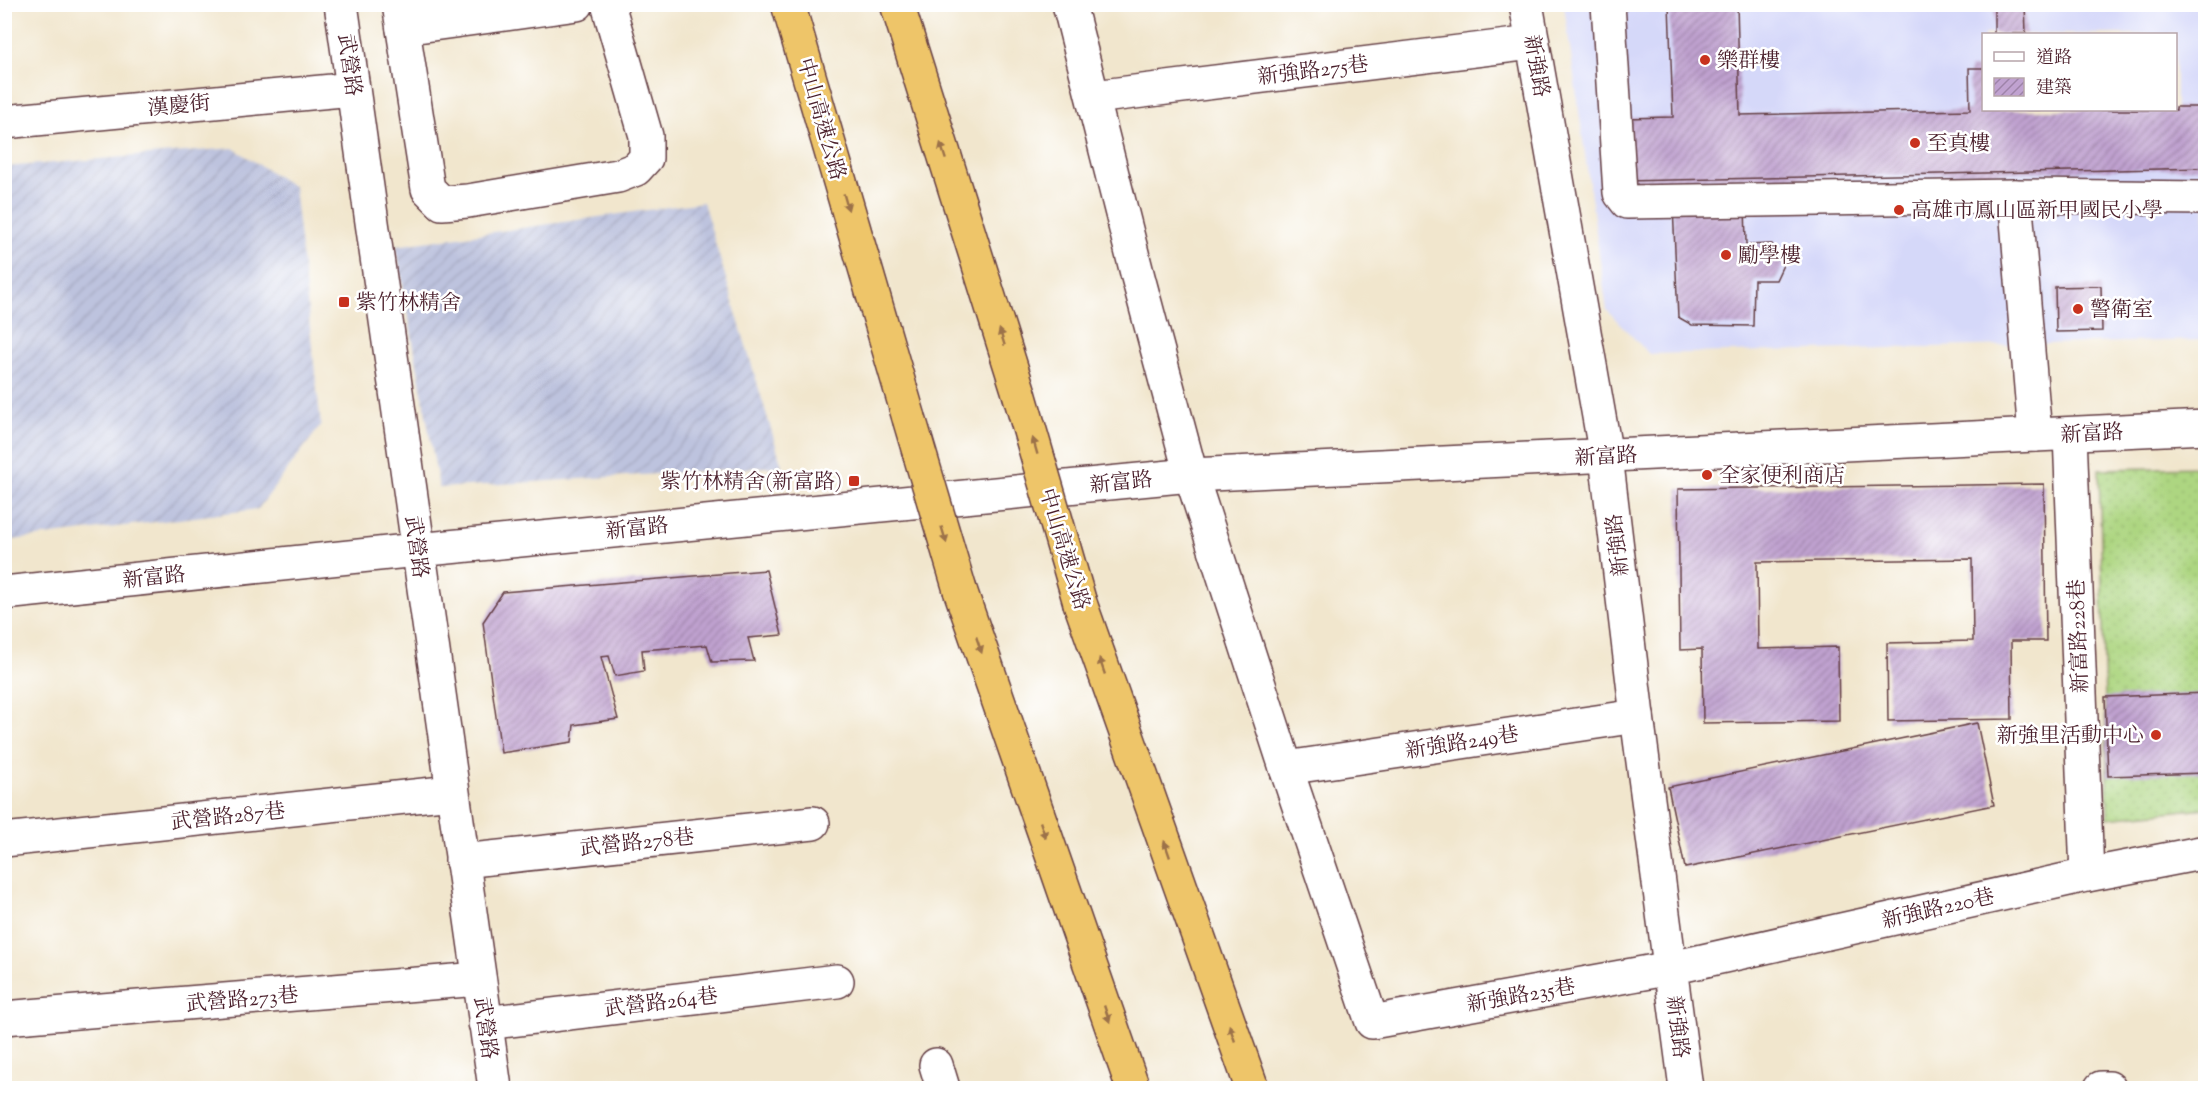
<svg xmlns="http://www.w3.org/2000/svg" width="2210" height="1093" font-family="'Sorts Mill Goudy','Noto Serif TC',serif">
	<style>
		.built { fill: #d5d8f9; fill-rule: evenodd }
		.industrial { fill: url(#industrial-furrows) }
		.grass { fill: url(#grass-dots); stroke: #7c7a56; stroke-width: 1.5 }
		.building { fill: url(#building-hatch) }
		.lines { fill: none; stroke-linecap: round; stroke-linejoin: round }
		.minor-casing { stroke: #633d43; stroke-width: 36 }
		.highway-casing { stroke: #633d43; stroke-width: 36 }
		.minor { stroke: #fff; stroke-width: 33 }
		.highway { stroke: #eec569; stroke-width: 33 }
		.highway-bridge-casing { stroke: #633d43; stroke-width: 36; stroke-linecap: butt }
		.highway-bridge { stroke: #eec569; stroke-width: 33 }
		.oneway { fill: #9c724a }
		.poi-dot { fill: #c8321e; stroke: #fff; stroke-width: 2 }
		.labels { text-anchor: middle; stroke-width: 5; stroke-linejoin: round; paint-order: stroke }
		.poi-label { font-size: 21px; fill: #4a1f2b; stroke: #fff; text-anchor: start }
		.street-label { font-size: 21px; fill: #4a1f2b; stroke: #fff }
	</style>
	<defs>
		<pattern id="industrial-furrows" width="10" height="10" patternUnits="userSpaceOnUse" patternTransform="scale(1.5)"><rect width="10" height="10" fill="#bdc3de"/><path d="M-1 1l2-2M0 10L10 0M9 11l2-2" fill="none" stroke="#a4a7bf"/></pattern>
		<pattern id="grass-dots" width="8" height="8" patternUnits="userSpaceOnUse" patternTransform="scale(1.5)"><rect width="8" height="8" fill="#add681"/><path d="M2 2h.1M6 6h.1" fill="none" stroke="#96b770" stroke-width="1.8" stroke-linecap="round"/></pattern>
		<pattern id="building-hatch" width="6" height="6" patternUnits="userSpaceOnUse" patternTransform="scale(1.5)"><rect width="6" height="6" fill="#c0a2d0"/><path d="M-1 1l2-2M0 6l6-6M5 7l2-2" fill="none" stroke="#9e83a9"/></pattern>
	</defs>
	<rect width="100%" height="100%" fill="#fff"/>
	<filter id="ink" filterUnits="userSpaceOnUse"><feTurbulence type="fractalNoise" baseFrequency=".0167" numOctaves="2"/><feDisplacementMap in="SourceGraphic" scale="12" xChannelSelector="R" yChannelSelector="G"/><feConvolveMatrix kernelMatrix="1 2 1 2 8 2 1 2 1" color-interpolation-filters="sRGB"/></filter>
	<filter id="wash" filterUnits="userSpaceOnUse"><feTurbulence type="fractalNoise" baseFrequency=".008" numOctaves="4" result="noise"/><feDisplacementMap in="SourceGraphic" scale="24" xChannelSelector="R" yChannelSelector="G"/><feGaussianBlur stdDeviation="1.35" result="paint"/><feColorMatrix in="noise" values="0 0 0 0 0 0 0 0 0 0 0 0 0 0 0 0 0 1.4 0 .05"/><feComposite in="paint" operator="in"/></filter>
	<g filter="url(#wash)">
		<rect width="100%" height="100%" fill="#f1e6cd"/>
		<path class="built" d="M1564,5H2205V340L1649,354L1607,310ZM1984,34H2176V110H1984Z"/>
		<g class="industrial">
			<path d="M233,148L294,187L321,425L258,509L5,541V167Z"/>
			<path d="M703,202L782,466L439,488L396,246Z"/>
		</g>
		<path class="grass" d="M2205,467V808L2108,818L2099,469Z"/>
		<g id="blocks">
			<g class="building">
				<path d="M1669,4H1737L1740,115L1970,110L1969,68H1984V110H2176V107H2206V168L1625,181L1624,118L1673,117Z"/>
				<path d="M1994,4H2025L2026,34H1994Z"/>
				<path d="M1745,203L1746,245L1772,244L1783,265L1776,280H1754L1753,326L1692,325L1678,317L1673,206Z"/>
				<path d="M2101,286L2102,331L2056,332L2055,287Z"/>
				<path d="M2044,484L2046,641H2011L2012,719L1888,721L1887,643L1973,641L1972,559L1757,562L1758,649L1838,647L1839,721L1703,723L1702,649L1680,650L1678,489Z"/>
				<path d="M766,570L782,635L748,638L754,661L712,662L707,645L642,650L644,671L615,676L609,656L601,657L618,719L574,725L572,742L501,753L483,622L503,592Z"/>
				<path d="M2206,693V773L2108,776L2105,697Z"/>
				<path d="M1977,723L1994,805L1685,868L1668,787Z"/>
			</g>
		</g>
	</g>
	<g filter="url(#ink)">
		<use href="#blocks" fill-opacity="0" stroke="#633d43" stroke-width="1.5"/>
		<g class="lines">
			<defs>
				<g id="minor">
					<path d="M341,4L495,1088"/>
					<path d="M399,4L428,189L442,203L468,201L618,176L636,169L646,158V136L608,4"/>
					<path d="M1069,4L1138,277L1191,475L1286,768L1372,1022L1671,968L2087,875L2206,852"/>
					<path d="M1526,4L1606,456L1637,716L1686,1088"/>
					<path d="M1608,4L1620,193L1627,202L2015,196L2206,198"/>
					<path d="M403,28L577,4"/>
					<path d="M1094,97L1532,43"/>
					<path d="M4,122L353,89"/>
					<path d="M2015,196L2035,435"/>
					<path d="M2070,434L2087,875"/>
					<path d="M4,593L417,550L1191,475L2206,427"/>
					<path d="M1286,768L1637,716"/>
					<path d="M4,840L452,792"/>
					<path d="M462,861L813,823"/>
					<path d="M4,1018L479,979"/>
					<path d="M485,1023L837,981"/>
					<path d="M936,1065L943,1088"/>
					<path d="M2101,1088H2109"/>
				</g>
				<g id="highway">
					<path d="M788,4L909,418"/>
					<path d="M897,4L1019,393"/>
					<path d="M960,590L1133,1088"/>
					<path d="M1080,603L1252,1088"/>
				</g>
			</defs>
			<use href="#minor" class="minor-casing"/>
			<use href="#highway" class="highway-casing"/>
			<use href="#minor" class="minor"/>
			<use href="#highway" class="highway"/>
			<defs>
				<g id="highway-bridge">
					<path d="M1019,393L1080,603"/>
					<path d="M909,418L960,590"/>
				</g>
			</defs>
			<use href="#highway-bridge" class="highway-bridge-casing"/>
			<use href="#highway-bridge" class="highway-bridge"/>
		</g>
		<defs><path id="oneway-solid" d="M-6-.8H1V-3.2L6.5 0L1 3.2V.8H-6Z" transform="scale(1.5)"/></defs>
		<g class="oneway">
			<use href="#oneway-solid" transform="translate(943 151) rotate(-108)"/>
			<use href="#oneway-solid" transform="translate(846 202) rotate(74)"/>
			<use href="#oneway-solid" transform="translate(1002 337) rotate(-108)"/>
			<use href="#oneway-solid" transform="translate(1035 446) rotate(-106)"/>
			<use href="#oneway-solid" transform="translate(944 535) rotate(73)"/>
			<use href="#oneway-solid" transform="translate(979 645) rotate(71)"/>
			<use href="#oneway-solid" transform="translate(1102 666) rotate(-109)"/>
			<use href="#oneway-solid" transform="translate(1043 830) rotate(71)"/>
			<use href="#oneway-solid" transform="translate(1167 849) rotate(-109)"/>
			<use href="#oneway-solid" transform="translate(1107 1014) rotate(71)"/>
			<use href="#oneway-solid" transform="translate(1232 1033) rotate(-109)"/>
		</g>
	</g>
	<g class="poi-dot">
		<circle cx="1705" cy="60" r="6"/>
		<circle cx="1915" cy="143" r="6"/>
		<circle cx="1899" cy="210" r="6"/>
		<circle cx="1726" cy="255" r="6"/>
		<rect x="338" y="296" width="12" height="12" rx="3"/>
		<circle cx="2078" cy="309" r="6"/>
		<circle cx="1707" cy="475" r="6"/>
		<rect x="848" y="475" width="12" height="12" rx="3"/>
		<circle cx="2156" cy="735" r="6"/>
	</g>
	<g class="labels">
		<g class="poi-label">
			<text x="1717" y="67">樂群樓</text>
			<text x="1927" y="150">至真樓</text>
			<text x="1911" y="217">高雄市鳳山區新甲國民小學</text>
			<text x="1738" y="262">勵學樓</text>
			<text x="356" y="309">紫竹林精舍</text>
			<text x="2090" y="316">警衛室</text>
			<text x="1719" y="482">全家便利商店</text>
			<text x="842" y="488" text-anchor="end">紫竹林精舍(新富路)</text>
			<text x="2144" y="742" text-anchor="end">新強里活動中心</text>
		</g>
		<g class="street-label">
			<text transform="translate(350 65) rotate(82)" y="7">武營路</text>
			<text transform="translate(1537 66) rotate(80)" y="7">新強路</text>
			<text transform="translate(1313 70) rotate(-7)" y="7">新強路275巷</text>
			<text transform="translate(179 105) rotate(-5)" y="7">漢慶街</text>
			<text transform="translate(822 119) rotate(74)" y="7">中山高速公路</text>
			<text transform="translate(2092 433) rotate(-3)" y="7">新富路</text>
			<text transform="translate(1606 456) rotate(-3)" y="7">新富路</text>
			<text transform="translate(1121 482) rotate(-6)" y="7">新富路</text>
			<text transform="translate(637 528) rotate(-6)" y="7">新富路</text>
			<text transform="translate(1617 545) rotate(-97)" y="7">新強路</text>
			<text transform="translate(417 547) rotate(82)" y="7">武營路</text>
			<text transform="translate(1065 549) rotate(73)" y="7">中山高速公路</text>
			<text transform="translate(154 577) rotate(-6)" y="7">新富路</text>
			<text transform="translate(2078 636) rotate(-92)" y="7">新富路228巷</text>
			<text transform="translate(1462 742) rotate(-9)" y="7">新強路249巷</text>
			<text transform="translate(228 816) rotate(-6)" y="7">武營路287巷</text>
			<text transform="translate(637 842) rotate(-6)" y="7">武營路278巷</text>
			<text transform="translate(1938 908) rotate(-13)" y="7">新強路220巷</text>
			<text transform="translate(1521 995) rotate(-10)" y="7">新強路235巷</text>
			<text transform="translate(242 999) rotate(-5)" y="7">武營路273巷</text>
			<text transform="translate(661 1002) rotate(-7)" y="7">武營路264巷</text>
			<text transform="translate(1678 1027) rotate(83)" y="7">新強路</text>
			<text transform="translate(486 1028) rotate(82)" y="7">武營路</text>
		</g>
	</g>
	<rect width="2210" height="1093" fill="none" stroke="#fff" stroke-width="24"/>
	<rect x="1982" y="33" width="195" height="78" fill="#ffffff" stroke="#b7a5aa" stroke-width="1.5"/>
	<rect x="1994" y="52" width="30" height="9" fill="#ffffff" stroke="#b7a5aa" stroke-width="1.5"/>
	<text x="2036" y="63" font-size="18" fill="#4a1f2b">道路</text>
	<rect x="1994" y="78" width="30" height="18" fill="url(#building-hatch)" stroke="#b7a5aa" stroke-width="1.5"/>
	<text x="2036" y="93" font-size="18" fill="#4a1f2b">建築</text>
</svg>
